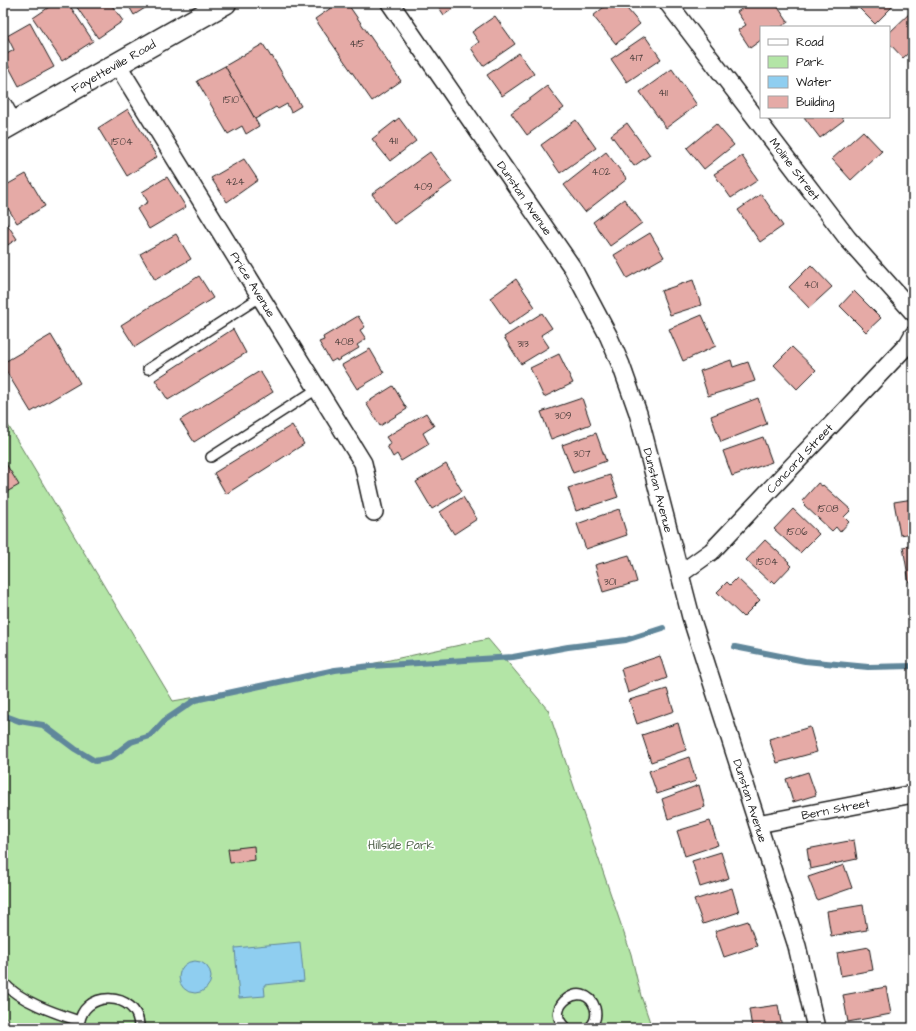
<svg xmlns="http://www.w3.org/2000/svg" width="916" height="1031" font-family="'Architects Daughter',sans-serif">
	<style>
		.green { fill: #b3e5a6; stroke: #688061 }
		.water { fill: #8fcef0; stroke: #61879b }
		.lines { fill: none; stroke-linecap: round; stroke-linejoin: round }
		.stream { stroke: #61879b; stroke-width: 6 }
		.building { fill: #e5aaa6; stroke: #1c1c1c }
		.service-casing { stroke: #1c1c1c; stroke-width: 12 }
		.minor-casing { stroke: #1c1c1c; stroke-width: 20 }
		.secondary-casing { stroke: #1c1c1c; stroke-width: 25 }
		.service { stroke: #fff; stroke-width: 9 }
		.minor { stroke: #fff; stroke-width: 17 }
		.secondary { stroke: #fff; stroke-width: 22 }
		.labels { text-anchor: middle; stroke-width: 3.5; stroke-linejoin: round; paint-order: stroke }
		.number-label { font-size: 10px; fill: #4e403e }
		.street-label { font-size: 12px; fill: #1c1c1c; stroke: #fff }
		.park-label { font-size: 12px; fill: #51624c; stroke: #fff }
	</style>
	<rect width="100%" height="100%" fill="#fff"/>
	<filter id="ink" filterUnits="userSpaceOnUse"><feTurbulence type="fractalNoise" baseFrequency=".025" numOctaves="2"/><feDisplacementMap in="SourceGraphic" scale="8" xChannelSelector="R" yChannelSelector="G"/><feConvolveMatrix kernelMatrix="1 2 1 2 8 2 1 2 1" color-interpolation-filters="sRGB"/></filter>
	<g filter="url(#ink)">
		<path class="green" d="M3,417L173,701L301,679L488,639L548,710L631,954L641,996L652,1028H19L3,1015Z"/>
		<g class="water">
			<path d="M300,942L304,981L264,985L265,996L239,998L235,948Z"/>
			<circle cx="195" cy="977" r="16"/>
		</g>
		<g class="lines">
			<g class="stream">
				<path d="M735,647L805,661L868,667L913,666"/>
				<path d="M3,715L19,721L43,725L75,749L95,761L110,758L131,742L150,736L164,721L195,700L335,670L371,666L513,657L568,647L626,640L663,628"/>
			</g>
		</g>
		<g class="building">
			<path d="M55,3H68L93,41L62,61L33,18Z"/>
			<path d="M74,3H110L123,21L98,38Z"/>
			<path d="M127,3H153L134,15Z"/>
			<path d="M338,3H347L401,81L372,101L315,19Z"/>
			<path d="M436,3H461L444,15Z"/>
			<path d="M609,3H622L640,24L616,44L593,16Z"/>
			<path d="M750,3H775L788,22L781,27H761V40L750,48L738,30L746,25L737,12Z"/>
			<path d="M858,3H896L875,24L856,5Z"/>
			<path d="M912,11L913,12V49L903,58L889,43V33Z"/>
			<path d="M495,16L515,44L483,66L471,48L479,42L472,32Z"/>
			<path d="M30,23L54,67L19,86L3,56L14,50L7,36Z"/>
			<path d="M645,36L661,59L627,82L611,59Z"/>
			<path d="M263,44L271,57L272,56L301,106L291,112L287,104L278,109L276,107L255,119L225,66Z"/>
			<path d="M519,53L534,74L502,96L487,75Z"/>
			<path d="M225,66L259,126L246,134L242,126L228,134L197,81Z"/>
			<path d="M672,69L697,105L666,128L640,92Z"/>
			<path d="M547,86L564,108L527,135L511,113Z"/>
			<path d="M128,109L157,157L127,176L98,128Z"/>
			<path d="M804,117H841L844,120L820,138Z"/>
			<path d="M399,118L416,141L390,161L372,139Z"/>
			<path d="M576,120L596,148L560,173L541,145Z"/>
			<path d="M627,123L650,155L634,166L611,135Z"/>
			<path d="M716,124L734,145L704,169L687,148Z"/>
			<path d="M863,131L882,151L851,180L832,159Z"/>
			<path d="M430,152L452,182L394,224L372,194Z"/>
			<path d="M606,152L627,179L585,212L564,185Z"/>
			<path d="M742,156L758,180L731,198L714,174Z"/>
			<path d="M244,159L258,180L227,202L211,178Z"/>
			<path d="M26,174L45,206L17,223L3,200V187Z"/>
			<path d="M167,177L186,207L149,229L137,209L148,202L142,192Z"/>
			<path d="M761,194L783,226L760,242L738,210Z"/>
			<path d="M624,199L642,223L610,246L593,222Z"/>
			<path d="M3,218L17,239L3,248Z"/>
			<path d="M650,233L664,257L627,278L614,255Z"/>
			<path d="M176,234L191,259L155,280L140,254Z"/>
			<path d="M811,265L832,287L809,308L789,287Z"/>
			<path d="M199,276L213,298L135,347L121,325Z"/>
			<path d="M516,279L535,307L509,325L490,298Z"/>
			<path d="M693,280L701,305L670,315L661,291Z"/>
			<path d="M854,291L881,318L866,332L840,306Z"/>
			<path d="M542,313L552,328L541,335L549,347L521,364L504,337Z"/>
			<path d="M702,315L716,346L683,361L669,329Z"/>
			<path d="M358,316L365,327L360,330L366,339L357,345L359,348L337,361L336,359L331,362L319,342L324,340L323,337Z"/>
			<path d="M233,329L246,353L168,400L155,380Z"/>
			<path d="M51,335L80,383L31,412L3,366V363Z"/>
			<path d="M792,347L816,370L797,389L774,365Z"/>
			<path d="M370,349L384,373L357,389L342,365Z"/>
			<path d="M559,354L573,383L544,397L530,368Z"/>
			<path d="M731,360L733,367L748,362L755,381L708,396L700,371Z"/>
			<path d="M260,371L273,392L194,442L180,420Z"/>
			<path d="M393,386L407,409L380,426L366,403Z"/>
			<path d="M582,398L591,424L551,439L541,412Z"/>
			<path d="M758,398L767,424L721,442L711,416Z"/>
			<path d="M426,413L434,426L423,433L429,444L401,461L397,454L393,457L387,446L391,444L386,437Z"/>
			<path d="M292,425L304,444L226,494L214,473Z"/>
			<path d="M596,433L606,461L573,473L562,445Z"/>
			<path d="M763,437L772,462L732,476L723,451Z"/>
			<path d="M3,459L19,485L3,494Z"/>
			<path d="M446,464L462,491L432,509L416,482Z"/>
			<path d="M610,475L618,497L576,511L568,488Z"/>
			<path d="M818,483L822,486L823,485L851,510L844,517L849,522L840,532L836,527L832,531L804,505L805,504L802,501Z"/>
			<path d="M463,497L477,519L454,534L440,512Z"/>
			<path d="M913,499V533L900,535L894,502Z"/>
			<path d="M619,509L627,535L586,549L577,524Z"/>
			<path d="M793,509L819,534L800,553L774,529Z"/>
			<path d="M765,540L789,562L788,563L791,566L775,583L772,580L770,582L746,560Z"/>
			<path d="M913,545V581L909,582L903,547Z"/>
			<path d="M629,555L637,582L603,592L595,565Z"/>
			<path d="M737,578L760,600L743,617L717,592L727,582L730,585Z"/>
			<path d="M660,656L667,678L628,693L621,669Z"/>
			<path d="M667,689L674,711L637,724L629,700Z"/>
			<path d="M678,723L686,750L651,762L642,735Z"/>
			<path d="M810,727L817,752L777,763L769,739Z"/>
			<path d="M689,757L696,781L657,794L649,771Z"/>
			<path d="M808,772L816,795L793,802L786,779Z"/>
			<path d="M699,785L705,807L668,819L662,799Z"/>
			<path d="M710,821L718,845L685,856L677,831Z"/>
			<path d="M854,840L857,859L810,869L807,849Z"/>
			<path d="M254,846L255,860L230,863L228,849Z"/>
			<path d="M721,852L729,878L700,887L692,861Z"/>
			<path d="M844,865L852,888L817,900L808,877Z"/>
			<path d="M732,888L739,912L703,924L694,900Z"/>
			<path d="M863,905L867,930L831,936L827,911Z"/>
			<path d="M748,921L757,946L724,957L715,931Z"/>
			<path d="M869,947L873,970L841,976L837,953Z"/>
			<path d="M886,987L891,1014L848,1022L843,995Z"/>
			<path d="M778,1005L782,1028H752L749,1009Z"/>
			<path d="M261,1025V1028H231H234Z"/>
		</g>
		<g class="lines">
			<defs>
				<g id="service">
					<path d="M148,369L260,297"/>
					<path d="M211,457L317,389"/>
					<path d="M3,982C19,1001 55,1013 79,1021"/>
					<path d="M79,1028C79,988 140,990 139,1028"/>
					<path d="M566,1028C541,1007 585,977 595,1008C597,1016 595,1023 589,1028"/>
				</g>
				<g id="minor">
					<path id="s1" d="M390,3L572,267L608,335L621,365L638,413L691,617L797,946L816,1028"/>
					<path id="s2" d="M668,3L848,239L913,312"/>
					<path id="s3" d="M117,64L363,463L374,512"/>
					<path d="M3,105L13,123"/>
					<path id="s4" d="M680,574L712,551L908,344L913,335"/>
					<path id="s5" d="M758,824L913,794"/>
				</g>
				<g id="secondary">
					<path id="s6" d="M3,129L225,3"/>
				</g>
			</defs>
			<use href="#service" class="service-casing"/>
			<use href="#minor" class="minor-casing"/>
			<use href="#secondary" class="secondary-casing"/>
			<use href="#service" class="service"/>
			<use href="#minor" class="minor"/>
			<use href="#secondary" class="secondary"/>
		</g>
	</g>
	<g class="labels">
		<g class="number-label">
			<text x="357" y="47">415</text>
			<text x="636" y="61">417</text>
			<text x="663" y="96">411</text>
			<text x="231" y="103">1510</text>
			<text x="393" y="144">411</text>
			<text x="122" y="145">1504</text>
			<text x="601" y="175">402</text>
			<text x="235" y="185">424</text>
			<text x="423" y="190">409</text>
			<text x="811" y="288">401</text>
			<text x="344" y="345">408</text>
			<text x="523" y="347">313</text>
			<text x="563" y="419">309</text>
			<text x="582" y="457">307</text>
			<text x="828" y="512">1508</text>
			<text x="797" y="535">1506</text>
			<text x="767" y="565">1504</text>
			<text x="610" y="585">301</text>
		</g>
		<g class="street-label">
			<text dy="4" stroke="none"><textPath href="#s6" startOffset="127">Fayetteville Road</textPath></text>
			<text dy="4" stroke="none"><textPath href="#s2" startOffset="209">Moline Street</textPath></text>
			<text dy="4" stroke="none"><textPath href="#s1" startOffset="237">Dunstan Avenue</textPath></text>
			<text dy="4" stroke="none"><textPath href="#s3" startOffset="259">Price Avenue</textPath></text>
			<text dy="4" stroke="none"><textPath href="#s4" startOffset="167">Concord Street</textPath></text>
			<text dy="4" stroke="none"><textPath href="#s1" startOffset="561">Dunstan Avenue</textPath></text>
			<text dy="4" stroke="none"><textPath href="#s1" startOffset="885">Dunstan Avenue</textPath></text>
			<text dy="4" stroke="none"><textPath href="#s5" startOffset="79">Bern Street</textPath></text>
		</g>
		<g class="park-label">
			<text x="401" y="849">Hillside Park</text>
		</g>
	</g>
	<rect width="916" height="1031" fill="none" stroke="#fff" stroke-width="16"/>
	<rect x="8" y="8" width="900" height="1015" fill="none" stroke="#1c1c1c" stroke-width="1.5" filter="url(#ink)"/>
	<rect x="760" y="26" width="130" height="92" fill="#ffffff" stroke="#a4a4a4"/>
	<rect x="768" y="39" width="20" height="6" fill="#ffffff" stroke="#a4a4a4"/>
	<text x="796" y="46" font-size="12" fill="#1c1c1c">Road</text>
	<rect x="768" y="56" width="20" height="12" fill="#b3e5a6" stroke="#a4a4a4"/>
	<text x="796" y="66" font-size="12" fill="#1c1c1c">Park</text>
	<rect x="768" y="76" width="20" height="12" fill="#8fcef0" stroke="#a4a4a4"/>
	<text x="796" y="86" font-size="12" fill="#1c1c1c">Water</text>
	<rect x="768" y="96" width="20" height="12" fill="#e5aaa6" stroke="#a4a4a4"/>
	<text x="796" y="106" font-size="12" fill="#1c1c1c">Building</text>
</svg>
